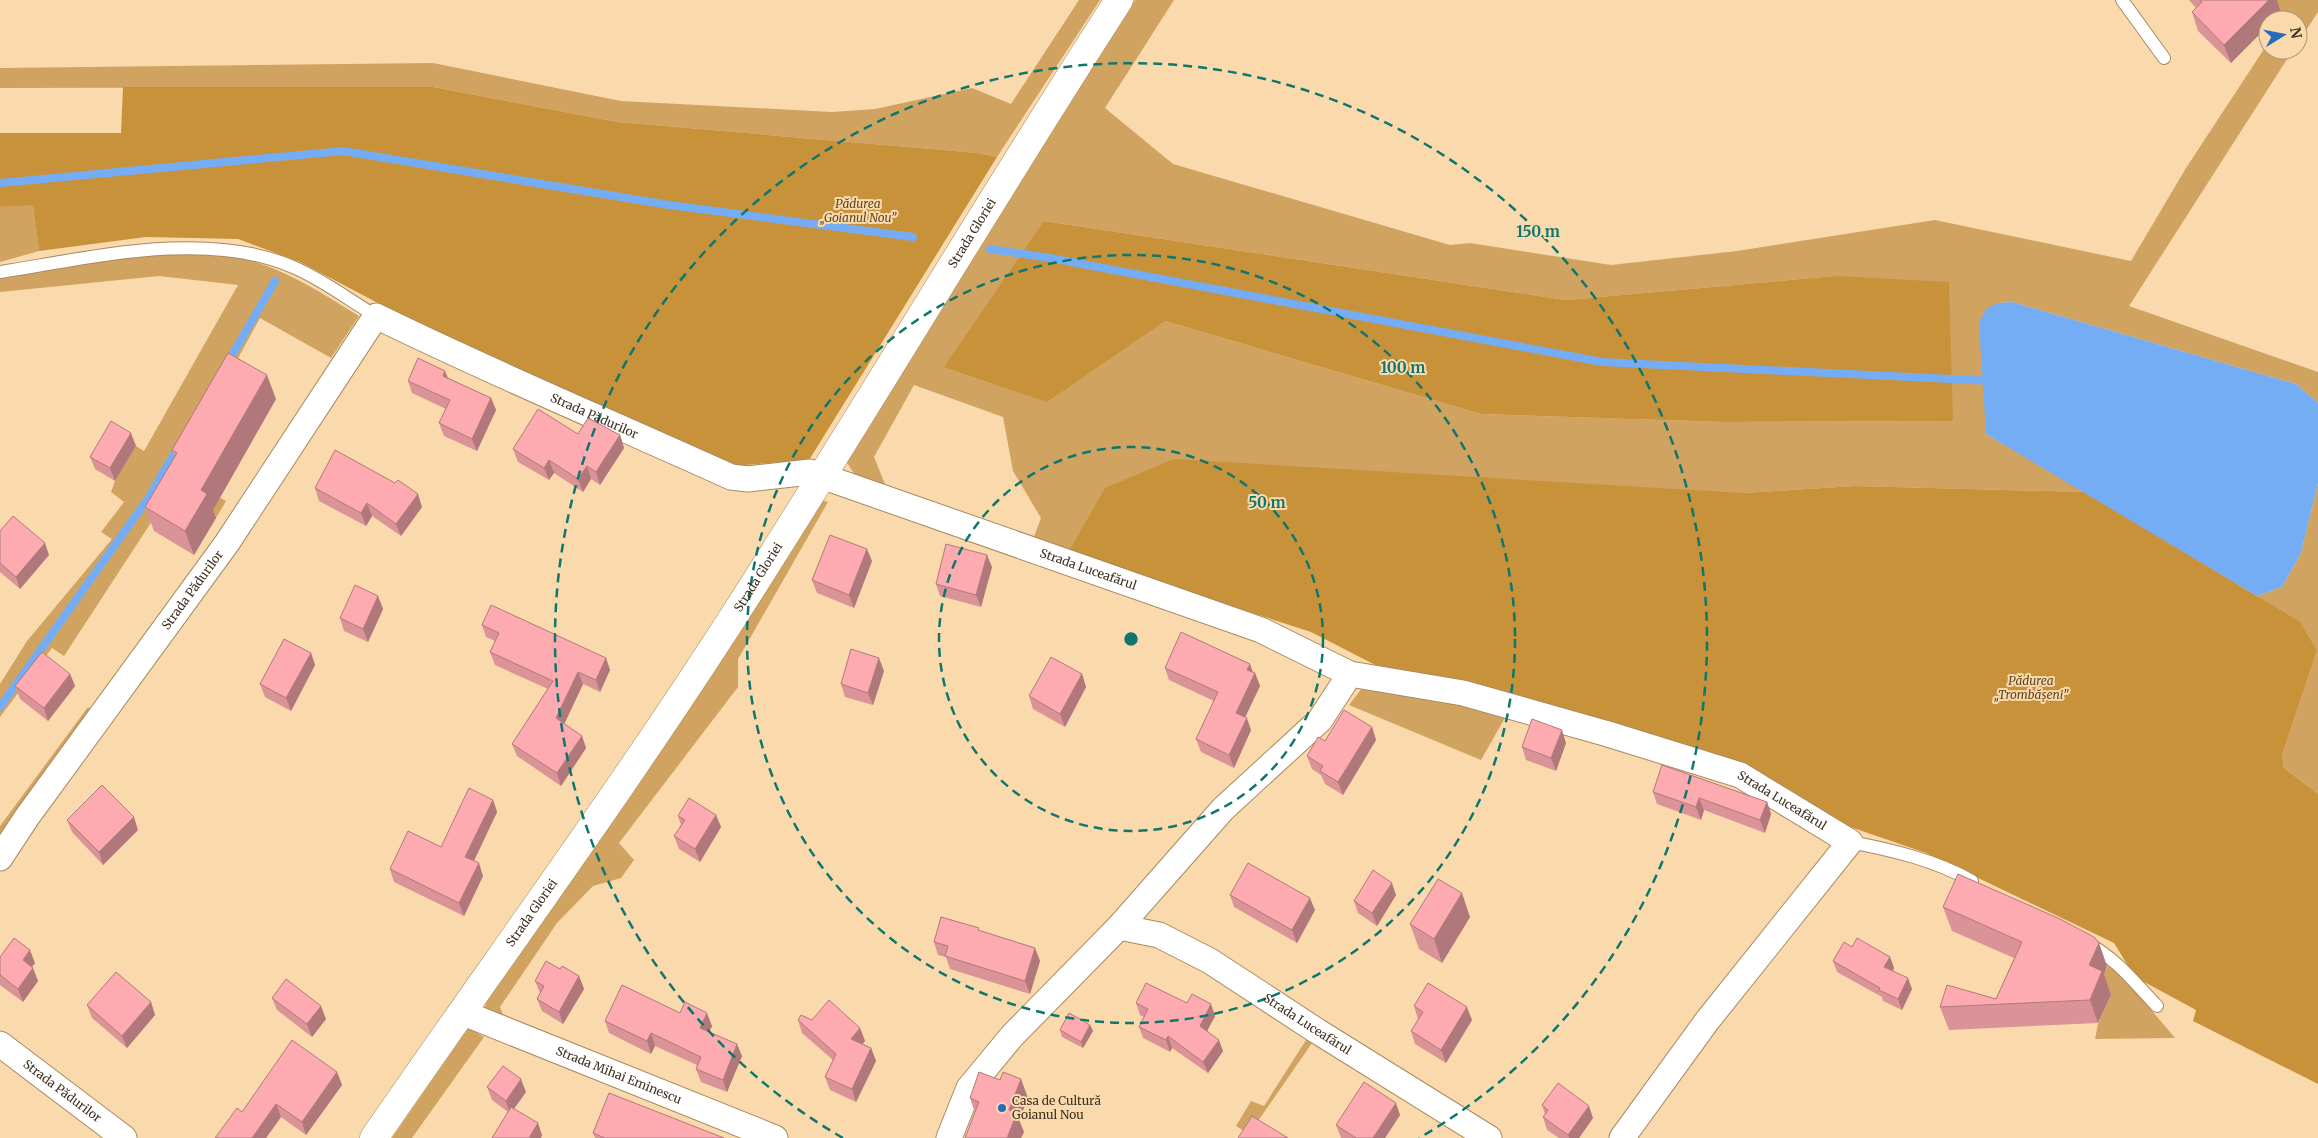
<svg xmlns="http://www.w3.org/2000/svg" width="2318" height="1138" font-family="Merriweather,serif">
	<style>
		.green { fill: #d1a360; fill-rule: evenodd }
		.forest { fill: #c8923b }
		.water { fill: #75adf5 }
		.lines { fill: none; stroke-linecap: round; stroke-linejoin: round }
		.stream { stroke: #75adf5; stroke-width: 8 }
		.lane-casing { stroke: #a88a60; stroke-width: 14 }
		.street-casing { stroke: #a88a60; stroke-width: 27 }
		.secondary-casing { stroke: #a88a60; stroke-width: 29 }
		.lane { stroke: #fff; stroke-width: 12 }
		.street { stroke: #fff; stroke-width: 25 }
		.secondary { stroke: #fff; stroke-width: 28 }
		.wall { fill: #da9397 }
		.shaded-wall { fill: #b1787b }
		.building { fill: #fdabb0; stroke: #b1787b }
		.ring { fill: none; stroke: #0f766e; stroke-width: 2.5; stroke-dasharray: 9 6 }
		.poi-dot { fill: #286abb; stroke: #fadaad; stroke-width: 2 }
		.labels { text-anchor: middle; stroke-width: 4; stroke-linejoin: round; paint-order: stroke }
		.park-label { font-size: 12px; font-style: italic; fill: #5e4623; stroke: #fadaad }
		.street-label { font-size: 12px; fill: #3d301f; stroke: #fadaad }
		.poi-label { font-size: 12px; fill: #3d301f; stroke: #fadaad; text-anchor: start }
		.centre { fill: #0f766e; stroke: #fadaad; stroke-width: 2.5 }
		.ring-label { font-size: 15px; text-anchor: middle; font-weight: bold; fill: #0f766e; stroke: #fadaad; stroke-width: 4; stroke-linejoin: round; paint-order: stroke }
	</style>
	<rect width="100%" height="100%" fill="#fadaad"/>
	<g class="green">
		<path d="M1079,0H1100L997,157L978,153L618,122L433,87L0,88V68L433,63L621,101L832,112L875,109L972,88L1011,104Z"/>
		<path d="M1135,0H1174L1105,108L1173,164L1450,245L1470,243L1611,265L1737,251L1935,220L2131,261L2186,168L2268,43V50H2293L2129,306L2318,372V403L2296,384L2012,302L1998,303L1986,434L2085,492L1855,486L1743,493L1068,553L1032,542L1041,518L1013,471L1003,417L914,385L874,457L887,489L857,478L844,458ZM1044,221L1566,300L1835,276L1953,421L1724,422L1481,414L1165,321Z"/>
		<path d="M2269,0H2318V12L2298,43V20H2283L2284,17Z"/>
		<path d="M33,204L39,251L0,262V207Z"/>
		<path d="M154,254C179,254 206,251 231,256C278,264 318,291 359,316L331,358L260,318L176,472L226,501L216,518L171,492L64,656L52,648L0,717V684L27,641L112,539L101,532L124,502L111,492L115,481L136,446L144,451L238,285L159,276L0,292V276Z"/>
		<path d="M2318,483V794L2284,768L2282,755L2317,651L2257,596L2282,587L2301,553Z"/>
		<path d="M822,500L828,502L738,659V687L619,843L634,860L621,878L593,886L557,923L500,1007L504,1017L485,1009L486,999Z"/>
		<path d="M1366,683L1506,716L1481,760L1349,705Z"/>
		<path d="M88,707L94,713L0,849V826Z"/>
		<path d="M2110,961L2175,1038L2095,1039L2098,1024L2111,995L2098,989Z"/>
		<path d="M468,1028L484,1037L412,1138H392Z"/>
		<path d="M1308,1037L1312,1043L1249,1134L1236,1126L1251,1101L1264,1106Z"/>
	</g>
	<g class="forest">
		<path d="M123,87H433L618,122L978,153L997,157L809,460L732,466L471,352L300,262L238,239L146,237L39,251L33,205L0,207V133H121Z"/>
		<path d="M1044,221L1566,300L1835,276L1949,282L1953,421L1724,422L1481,414L1165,321L1047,402L944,367Z"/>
		<path d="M1174,459L1743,493L1855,486L2085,492L2300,622L2317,651L2282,755L2284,768L2318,794V1084L2193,1021L2196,1010L2135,977L2114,943L1926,853L1833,821L1746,769L1383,669L1311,632L1068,553L1105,488Z"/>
	</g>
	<path class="water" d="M2012,302L2296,384L2318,403V483L2301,553L2282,587L2257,596L1986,434L1979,323L1986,309L1998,303Z"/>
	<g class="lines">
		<g class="stream">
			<path d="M0,183L343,151L669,205L913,237"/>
			<path d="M990,249L1050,258L1602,362L1992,381"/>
			<path d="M227,364L275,281"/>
			<path d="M0,707L149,497L178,447"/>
		</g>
		<defs>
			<g id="lane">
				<path d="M2122,0L2164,58"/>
				<path d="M0,272C90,258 207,229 293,267C322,279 349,300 376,316"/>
				<path d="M1850,842C1892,850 1935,860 1972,881"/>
				<path d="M2087,943C2118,960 2133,981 2157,1006"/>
			</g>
			<g id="street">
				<path id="s1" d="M0,858L27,817L227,543L376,316C492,373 612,423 731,477L748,479L810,472L1261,630L1350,674L1463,693L1608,734L1740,775L1850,842L1707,1021L1622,1138"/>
				<path id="s2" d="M1119,927L1159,935L1210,961L1317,1031L1489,1138"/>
				<path id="s3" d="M461,1012L775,1138"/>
				<path id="s4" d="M0,1044L124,1138"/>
				<path d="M949,1138L969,1088L1012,1036L1119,927L1223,809L1320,720L1350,674"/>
			</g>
			<g id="secondary">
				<path id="s5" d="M374,1138C494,964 620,793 735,614C865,411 988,203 1119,0"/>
			</g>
		</defs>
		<use href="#lane" class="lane-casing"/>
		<use href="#street" class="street-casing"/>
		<use href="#secondary" class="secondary-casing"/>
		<use href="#lane" class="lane"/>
		<use href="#street" class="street"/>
		<use href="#secondary" class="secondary"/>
	</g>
	<g class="wall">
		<path d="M2189,0H2277L2281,13L2274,20H2268L2231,63L2198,31L2192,12L2196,8Z"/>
		<path d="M448,378L491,398L496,410L477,451L444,436L439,423L446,409L412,393L408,381Z"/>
		<path d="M276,399L213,510L216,518L194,555L154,531L145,507L175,457L172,450Z"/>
		<path d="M578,434L620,435L624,448L600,485L591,479L583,492L554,473L549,480L518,462L513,449Z"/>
		<path d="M136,446L115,481L95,469L90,457Z"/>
		<path d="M315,488L422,507L401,536L372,516L366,526L319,501Z"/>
		<path d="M0,531L49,555L20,589L0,572Z"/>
		<path d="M872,561L854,608L817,593L812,580Z"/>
		<path d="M992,567L981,607L940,596L936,584Z"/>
		<path d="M378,596L383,609L368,642L344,631L340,618Z"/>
		<path d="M482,625L606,658L610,670L600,692L583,684L564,724L582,736L586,748L561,786L517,756L512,744L548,689L495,665L490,652L495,641L486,637Z"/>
		<path d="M311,653L315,665L291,711L265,697L260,684Z"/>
		<path d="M1165,668L1253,673H1255L1260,686L1245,717L1251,730L1234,768L1201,752L1196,739L1214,701L1169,680Z"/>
		<path d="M884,671L873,705L845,697L841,684Z"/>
		<path d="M70,674L75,686L48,721L20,699L15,686Z"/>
		<path d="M1082,674L1086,687L1065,727L1033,709L1029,696Z"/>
		<path d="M1372,727L1376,740L1343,795L1325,784L1321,775L1312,769L1307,756L1325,741Z"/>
		<path d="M1566,743L1556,771L1526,760L1522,747Z"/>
		<path d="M1653,792L1767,802L1771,814L1765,833L1704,810L1701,820L1657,804Z"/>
		<path d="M493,800L497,812L474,861L483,876L464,916L394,882L390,869L441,847Z"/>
		<path d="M716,815L721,827L700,862L679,849L674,836L681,825L678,816Z"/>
		<path d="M67,820L138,830L103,865L72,832Z"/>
		<path d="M1230,895L1315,910L1297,943L1234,907Z"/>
		<path d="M1396,895L1377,926L1358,913L1354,901Z"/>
		<path d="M1943,907L2107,966L2104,975L2111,995L2098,1023L1949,1030L1940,1007L1996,999L2014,958L1952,931Z"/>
		<path d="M1470,917L1442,963L1419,949L1410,924Z"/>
		<path d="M980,931L1035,948L1040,961L1030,994L950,969L946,957L938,955L934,942Z"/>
		<path d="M1852,947L1890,957L1894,968L1893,971L1912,989L1902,1010L1883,1001L1882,997L1837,972L1833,961Z"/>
		<path d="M0,957L35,963L32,967L38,981L23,1002L0,985Z"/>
		<path d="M560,969L579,976L584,989L563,1024L542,1011L537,999L540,993L535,981Z"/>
		<path d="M272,998L326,1019L312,1037L277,1010Z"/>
		<path d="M151,1002L155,1015L127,1048L92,1018L87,1005Z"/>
		<path d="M1136,1003L1215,1016L1207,1031L1223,1051L1208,1073L1172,1048L1170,1052L1143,1038L1139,1027L1144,1017L1140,1015Z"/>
		<path d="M1414,1006L1472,1020L1446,1063L1415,1044L1411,1031L1418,1019Z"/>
		<path d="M680,1013L712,1026L709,1032L742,1056L727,1092L701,1082L696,1069L697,1065L655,1046L651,1054L609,1033L605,1021Z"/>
		<path d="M798,1020H812L860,1028L865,1041L862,1044L871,1048L876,1061L856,1102L830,1090L825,1077L833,1060L802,1033Z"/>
		<path d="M1090,1025L1093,1031L1083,1048L1062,1037L1060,1030Z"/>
		<path d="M337,1072L342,1085L306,1135L281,1117L266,1138H215L242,1112Z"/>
		<path d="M487,1087L526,1092L514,1109L542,1135L541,1138H492L508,1112L492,1100Z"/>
		<path d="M970,1098H1028L1019,1120L1024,1132L1021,1138H965L975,1113Z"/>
		<path d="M1542,1105L1593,1118L1579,1138H1559L1547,1130L1543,1117L1545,1114Z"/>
		<path d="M1400,1115L1385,1138H1341L1336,1125Z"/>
		<path d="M593,1133L724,1138H595Z"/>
	</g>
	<g class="shaded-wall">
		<path d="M2269,0H2277L2281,13L2274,20H2268V26L2231,63L2224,45Z"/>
		<path d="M445,371L450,383L443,376Z"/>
		<path d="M267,375L276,399L213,510L216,518L194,555L185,531L201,490Z"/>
		<path d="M491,398L496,410L477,451L472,439Z"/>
		<path d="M131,433L136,446L115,481L110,468Z"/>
		<path d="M620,435L624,448L600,485L596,472Z"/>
		<path d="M549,460L554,473L549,480L544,468Z"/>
		<path d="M587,466L591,479L583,492L578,479Z"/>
		<path d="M418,494L422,507L401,536L396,524Z"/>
		<path d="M367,503L372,516L366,526L361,513Z"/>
		<path d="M45,543L49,555L20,589L16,577Z"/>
		<path d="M867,549L872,561L854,608L849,595Z"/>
		<path d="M987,555L992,567L981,607L976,595Z"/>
		<path d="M378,596L383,609L368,642L363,629Z"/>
		<path d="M311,653L315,665L291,711L286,698Z"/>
		<path d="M606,658L610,670L600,692L596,680Z"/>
		<path d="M879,658L884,671L873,705L868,693Z"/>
		<path d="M1250,664L1254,675L1255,673L1260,686L1241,726L1236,713L1247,670Z"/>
		<path d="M578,672L583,684L561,731L556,718Z"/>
		<path d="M70,674L75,686L48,721L44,708Z"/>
		<path d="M1082,674L1086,687L1065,727L1060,714Z"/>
		<path d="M1247,718L1251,730L1234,768L1229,755Z"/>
		<path d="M1372,727L1376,740L1343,795L1338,782Z"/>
		<path d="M1562,730L1566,743L1556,771L1551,758Z"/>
		<path d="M582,736L586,748L561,786L557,773Z"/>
		<path d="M1699,798L1704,810L1701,820L1696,807Z"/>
		<path d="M493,800L497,812L470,869L465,857Z"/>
		<path d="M1767,802L1771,814L1765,833L1760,820Z"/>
		<path d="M716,815L721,827L700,862L695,849Z"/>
		<path d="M134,817L138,830L103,865L99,852Z"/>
		<path d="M479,863L483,876L464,916L459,903Z"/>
		<path d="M1392,883L1396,895L1377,926L1372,913Z"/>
		<path d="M1462,893L1470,917L1442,963L1434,939Z"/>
		<path d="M1310,898L1315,910L1297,943L1292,930Z"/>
		<path d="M2099,943L2107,966L2104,975L2111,995L2098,1023L2090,1000L2089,965Z"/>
		<path d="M1035,948L1040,961L1030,994L1025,981Z"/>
		<path d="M30,950L35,963L27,973L23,960Z"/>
		<path d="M1890,957L1894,968L1888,978L1884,967Z"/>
		<path d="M33,968L38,981L23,1002L18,989Z"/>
		<path d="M579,976L584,989L563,1024L559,1012Z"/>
		<path d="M1908,978L1912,989L1902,1010L1898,999Z"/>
		<path d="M151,1002L155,1015L127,1048L122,1036Z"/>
		<path d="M1211,1004L1215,1016L1204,1037L1200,1026Z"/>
		<path d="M321,1006L326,1019L312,1037L307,1024Z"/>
		<path d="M1467,1007L1472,1020L1446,1063L1441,1050Z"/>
		<path d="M707,1013L712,1026L705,1041L700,1028Z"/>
		<path d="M1090,1025L1093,1031L1083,1048L1081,1042Z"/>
		<path d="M860,1028L865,1041L856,1052L851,1039Z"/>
		<path d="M651,1033L655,1046L651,1054L647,1041Z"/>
		<path d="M1168,1036L1172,1048L1170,1052L1166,1040Z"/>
		<path d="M1219,1040L1223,1051L1208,1073L1203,1062Z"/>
		<path d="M737,1044L742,1056L727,1092L723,1080Z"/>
		<path d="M871,1048L876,1061L856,1102L852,1089Z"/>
		<path d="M337,1072L342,1085L306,1135L302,1122Z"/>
		<path d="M521,1079L526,1092L510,1114L506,1101Z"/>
		<path d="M1021,1079L1028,1098L1019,1120L1024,1132L1021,1138H1007L1009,1110Z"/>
		<path d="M1396,1103L1400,1115L1385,1138H1373Z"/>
		<path d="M276,1104L281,1117L266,1138H252Z"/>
		<path d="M1589,1106L1593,1118L1579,1138H1569L1568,1135Z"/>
		<path d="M538,1123L542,1135L541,1138H529Z"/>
	</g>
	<g class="building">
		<path d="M2200,0H2269L2224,45L2192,12L2202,2Z"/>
		<path d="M228,353L267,375L201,490L207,494L185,531L145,507L177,453L172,450Z"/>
		<path d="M418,358L445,371L443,376L491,398L472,439L439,423L450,400L408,381Z"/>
		<path d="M538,409L578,434L588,418L620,435L596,472L587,466L578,479L549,460L544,468L513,449Z"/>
		<path d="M111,421L131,433L110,468L90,457Z"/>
		<path d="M335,450L395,483L398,480L418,494L396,524L367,503L361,513L315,488Z"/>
		<path d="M13,516L45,543L16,577L0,563V531Z"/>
		<path d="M830,535L867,549L849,595L812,580Z"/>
		<path d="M946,544L987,555L976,595L936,584Z"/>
		<path d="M355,585L378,596L363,629L340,618Z"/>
		<path d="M491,605L606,658L596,680L578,672L556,718L582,736L557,773L512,744L553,681L490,652L499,633L482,625Z"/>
		<path d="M1181,632L1250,664L1247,670L1255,673L1236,713L1247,718L1229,755L1196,739L1218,692L1165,668Z"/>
		<path d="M284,639L311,653L286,698L260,684Z"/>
		<path d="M851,649L879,658L868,693L841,684Z"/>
		<path d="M42,652L70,674L44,708L15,686Z"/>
		<path d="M1051,657L1082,674L1060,714L1029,696Z"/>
		<path d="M1344,710L1372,727L1338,782L1320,771L1323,766L1307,756L1318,737L1325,741Z"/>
		<path d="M1532,719L1562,730L1551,758L1522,747Z"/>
		<path d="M1662,765L1767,802L1760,820L1699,798L1696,807L1653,792Z"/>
		<path d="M102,785L134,817L99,852L67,820Z"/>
		<path d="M469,788L493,800L465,857L479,863L459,903L390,869L408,831L441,847Z"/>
		<path d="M689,798L716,815L695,849L674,836L685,820L678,816Z"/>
		<path d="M1248,863L1310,898L1292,930L1230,895Z"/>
		<path d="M1373,870L1392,883L1372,913L1354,901Z"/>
		<path d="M1958,874L2058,918L2094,937L2099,943L2089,965L2102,971L2090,1000L1940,1007L1947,985L1996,999L2022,942L1943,907Z"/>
		<path d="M1438,879L1462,893L1434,939L1410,924Z"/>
		<path d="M941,917L979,928L978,930L1035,948L1025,981L945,956L948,946L934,942Z"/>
		<path d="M14,938L30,950L23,960L33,968L18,989L0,975V957Z"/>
		<path d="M1857,938L1890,957L1884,967L1908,978L1898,999L1879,990L1880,988L1833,961L1844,942L1852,947Z"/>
		<path d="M546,961L560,969L562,966L579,976L559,1012L537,999L544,986L535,981Z"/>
		<path d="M116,972L151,1002L122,1036L87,1005Z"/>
		<path d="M286,979L321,1006L307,1024L272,998Z"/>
		<path d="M1146,983L1187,1003L1192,994L1211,1004L1200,1026L1219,1040L1203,1062L1168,1036L1166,1040L1139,1027L1148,1009L1136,1003Z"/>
		<path d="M1428,983L1467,1007L1441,1050L1411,1031L1423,1012L1414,1006Z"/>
		<path d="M622,985L680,1013L685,1002L707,1013L700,1028L737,1044L723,1080L696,1069L701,1057L651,1033L647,1041L605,1021Z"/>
		<path d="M829,1000L860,1028L851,1039L871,1048L852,1089L825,1077L836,1054L798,1020L801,1015L812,1020Z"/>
		<path d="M1069,1013L1090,1025L1081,1042L1060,1030Z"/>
		<path d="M292,1040L337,1072L302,1122L276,1104L252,1138H215L237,1108L242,1112Z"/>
		<path d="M503,1066L521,1079L506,1101L487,1087Z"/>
		<path d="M979,1072L1000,1080L1003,1072L1021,1079L1009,1110L1017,1113L1007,1138H965L979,1102L970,1098Z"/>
		<path d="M1364,1082L1396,1103L1373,1138H1356L1336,1125Z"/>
		<path d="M1558,1083L1589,1106L1568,1135L1543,1117L1548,1110L1542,1105Z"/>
		<path d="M609,1093L724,1138H605L593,1133Z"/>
		<path d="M511,1107L538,1123L529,1138H492Z"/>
		<path d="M1252,1116L1288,1138H1238Z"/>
	</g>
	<g class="ring">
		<circle cx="1131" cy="639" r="192"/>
		<circle cx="1131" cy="639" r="384"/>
		<path d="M843 1138A576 576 0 1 1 1419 1138"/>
	</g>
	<circle class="poi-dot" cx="1002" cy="1108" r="5"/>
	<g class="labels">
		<g class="park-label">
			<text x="858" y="208">Pădurea<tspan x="858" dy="14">„Goianul Nou”</tspan></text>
			<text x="2031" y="685">Pădurea<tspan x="2031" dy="14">„Trombășeni”</tspan></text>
		</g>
		<g class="street-label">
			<text dy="4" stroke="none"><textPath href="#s5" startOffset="1085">Strada Gloriei</textPath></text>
			<text dy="4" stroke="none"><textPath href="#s1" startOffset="900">Strada Pădurilor</textPath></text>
			<text dy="4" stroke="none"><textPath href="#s1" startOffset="1424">Strada Luceafărul</textPath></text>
			<text dy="4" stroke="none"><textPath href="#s5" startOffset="680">Strada Gloriei</textPath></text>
			<text dy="4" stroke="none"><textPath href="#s1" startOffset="330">Strada Pădurilor</textPath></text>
			<text dy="4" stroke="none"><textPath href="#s1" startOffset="2159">Strada Luceafărul</textPath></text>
			<text dy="4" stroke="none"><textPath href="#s5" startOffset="275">Strada Gloriei</textPath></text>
			<text dy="4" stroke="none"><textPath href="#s2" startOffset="214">Strada Luceafărul</textPath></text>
			<text dy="4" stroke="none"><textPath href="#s3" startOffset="170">Strada Mihai Eminescu</textPath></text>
			<text dy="4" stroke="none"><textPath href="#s4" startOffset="78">Strada Pădurilor</textPath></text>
		</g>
		<g class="poi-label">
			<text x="1012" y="1105">Casa de Cultură<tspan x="1012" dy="14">Goianul Nou</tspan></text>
		</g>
	</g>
	<circle cx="1131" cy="639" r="8" class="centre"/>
	<g class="ring-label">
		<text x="1538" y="237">150 m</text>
		<text x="1403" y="373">100 m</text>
		<text x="1267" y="508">50 m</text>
	</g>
	<g transform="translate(2283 35) rotate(80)"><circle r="24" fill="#fadaad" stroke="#ae9674"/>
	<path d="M0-4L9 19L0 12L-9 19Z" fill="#286abb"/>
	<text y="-8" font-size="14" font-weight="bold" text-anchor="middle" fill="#3d301f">N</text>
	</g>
</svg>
